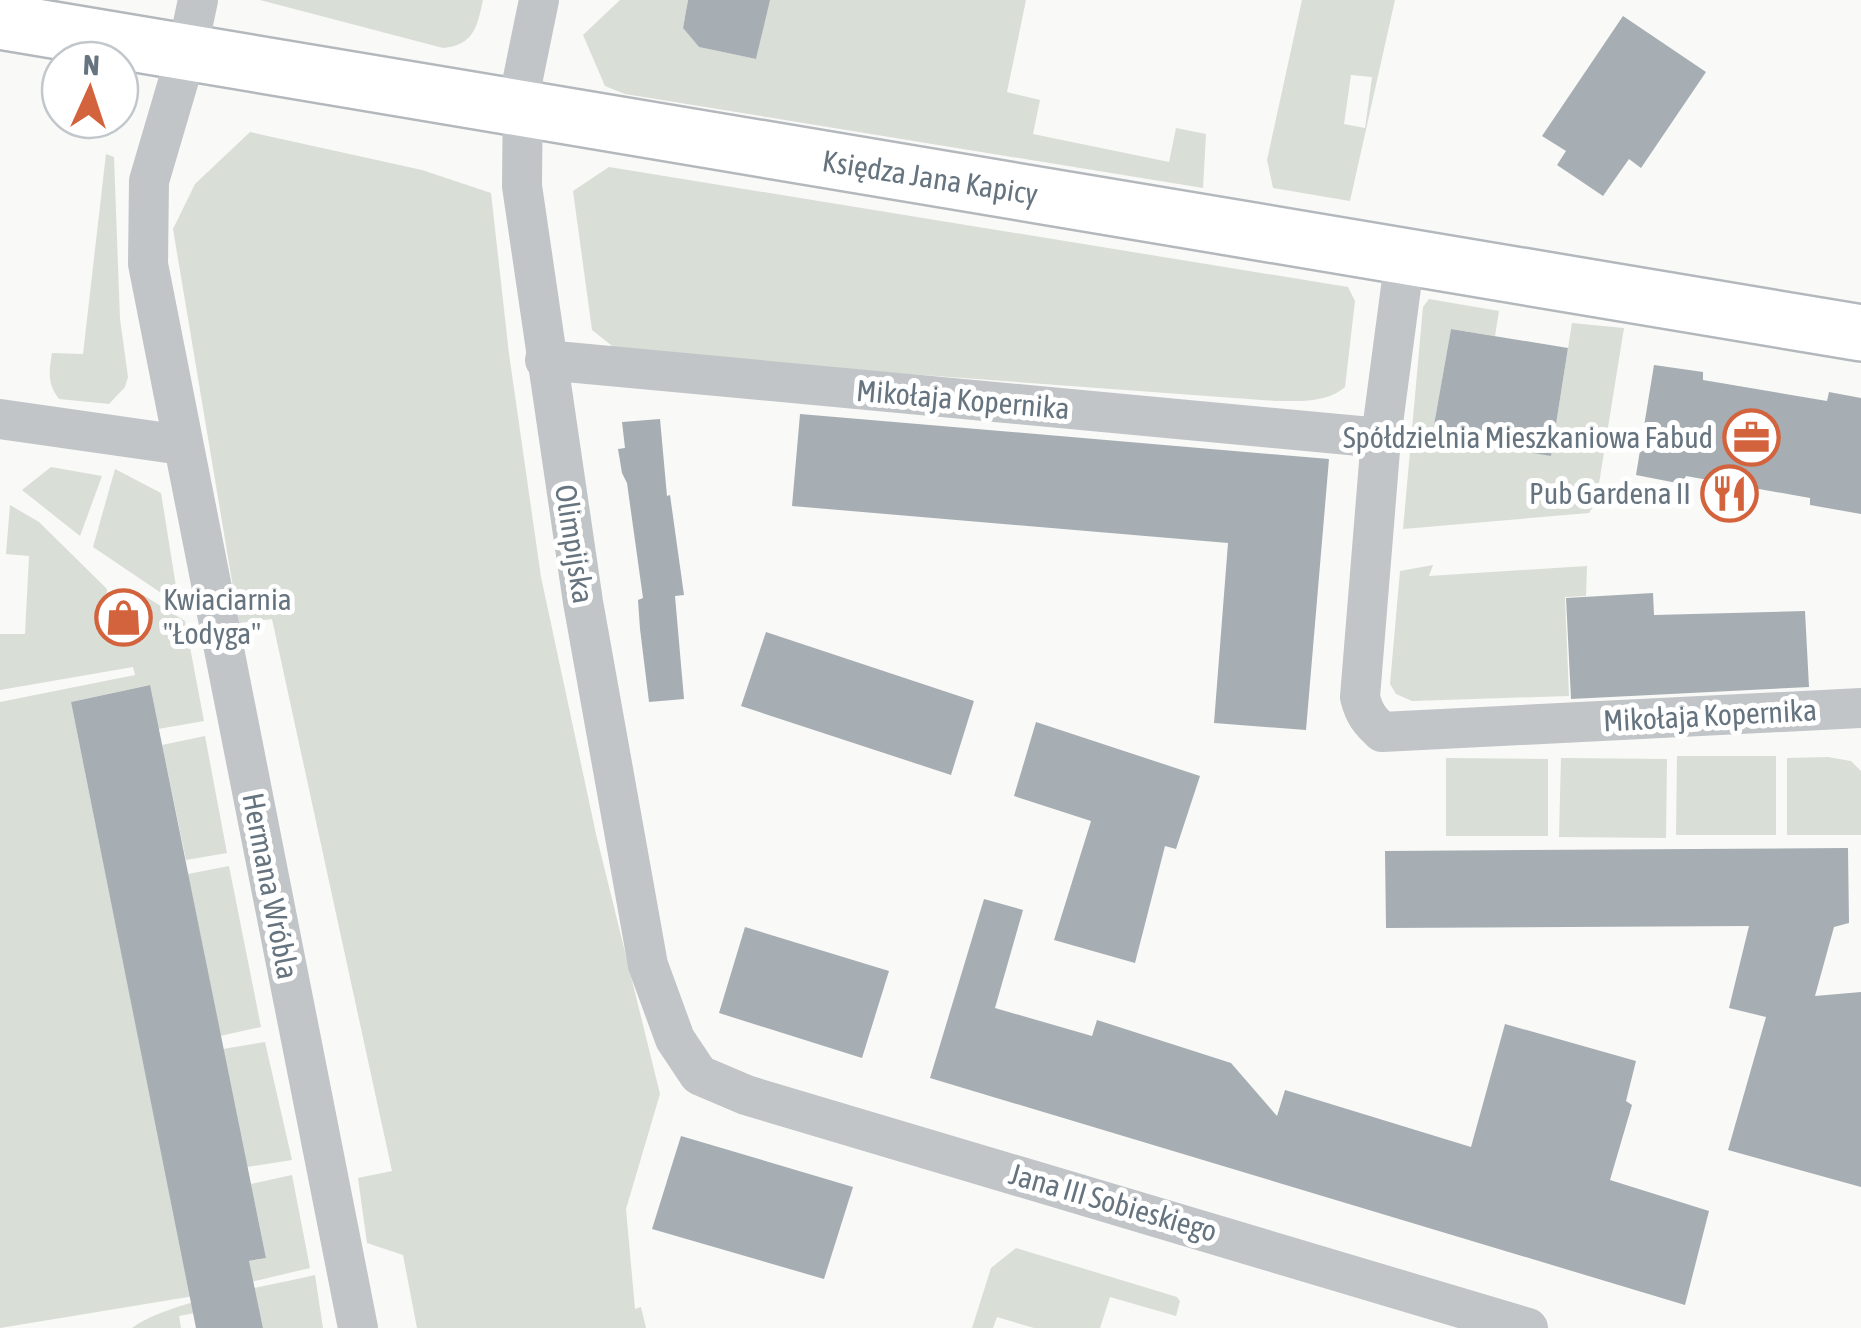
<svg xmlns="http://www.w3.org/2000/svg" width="1861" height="1328" font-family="'Asap Condensed',sans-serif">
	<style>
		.green { fill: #d9ded7; fill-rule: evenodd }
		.building { fill: #a6aeb3 }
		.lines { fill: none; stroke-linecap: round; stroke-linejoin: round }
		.secondary-casing { stroke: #b3b8bd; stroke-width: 60 }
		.street { stroke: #c1c5c8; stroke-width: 40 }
		.secondary { stroke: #fff; stroke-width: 55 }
		.labels { text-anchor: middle; stroke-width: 10; stroke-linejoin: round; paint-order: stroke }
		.street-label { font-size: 30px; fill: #66747f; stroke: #fff }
		.poi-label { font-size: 30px; fill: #66747f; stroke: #fff; text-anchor: end }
	</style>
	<rect width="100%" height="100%" fill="#f9f9f7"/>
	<g class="green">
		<path d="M260,0H483C477,27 474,45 443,48Z"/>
		<path d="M620,0H688L683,28L699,47L756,59L769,0H1026L1007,92L1040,100L1033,134L1169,162L1176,128L1206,134L1203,188L625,94L605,86L583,35Z"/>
		<path d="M1302,0H1395L1350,201L1273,188L1267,160ZM1351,75L1372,77L1365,128L1344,124Z"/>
		<path d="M250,132L422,170L491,193L509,354L541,577L596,834L660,1094L626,1209L635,1309L641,1307L646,1328H417L403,1255L367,1243L358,1178L392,1171L272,619L239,623L173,229L195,184Z"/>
		<path d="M106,154L114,157L120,319L128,377L125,387L109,404L59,399C47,383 49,372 52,353L83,354Z"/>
		<path d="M609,167L1348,287L1355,301L1345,387C1327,403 1299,401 1276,401L621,353L592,330L573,191Z"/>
		<path d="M1429,299L1499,311L1495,336L1451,329L1432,436L1551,455L1572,323L1624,328L1596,502L1589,513L1403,529L1423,307Z"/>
		<path d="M51,467L102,476L80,536L22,490Z"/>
		<path d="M115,469L161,493L179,605L93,547Z"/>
		<path d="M10,505L39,522L107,589L104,639L143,595L185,621L204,721L158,729L149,685L71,702L125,971L204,953L188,874L229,866L261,1027L220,1036L187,1274L266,1258L251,1184L292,1175L310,1268L188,1297L0,1328V702L135,675L133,667L0,690V634H25L29,556L6,554Z"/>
		<path d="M1433,565L1429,576L1587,566L1586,596L1565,597L1569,696L1412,701L1396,694L1390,684L1400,571Z"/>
		<path d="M205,736L227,853L186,860L162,745Z"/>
		<path d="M1677,756H1776V835H1676Z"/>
		<path d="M1828,757L1851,761L1861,771V835H1787V758Z"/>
		<path d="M1446,758L1548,759V836H1446Z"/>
		<path d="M1561,758L1667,759L1666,838L1559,837Z"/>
		<path d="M265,1042L292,1160L247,1167L223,1049Z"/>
		<path d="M1016,1248L1177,1297L1180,1301L1176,1316L1110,1297L1100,1328H1034L997,1317L993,1328H972L991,1268Z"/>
		<path d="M315,1275L323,1328H263L257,1301L179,1316L181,1328H132C170,1300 266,1287 315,1275Z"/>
	</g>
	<g class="building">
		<path d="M688,0H770L756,59L699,47L683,28Z"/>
		<path d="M1623,16L1706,72L1641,168L1629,159L1603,196L1557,165L1566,151L1542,136Z"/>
		<path d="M1451,329L1568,348L1551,456L1432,436Z"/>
		<path d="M1654,365L1703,372V380L1827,401L1829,392L1861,398V514L1810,505V498L1686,476L1682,484L1636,475Z"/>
		<path d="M800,414L1329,459L1306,730L1214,723L1228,543L792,506Z"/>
		<path d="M660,419L667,496L670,495L684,595L675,596L684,699L649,702L640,629L638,600L643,598L627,483L622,473L618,449L625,448L622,422Z"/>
		<path d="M1653,593L1654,615L1805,611L1809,687L1571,699L1566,598Z"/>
		<path d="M105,595H143V640L104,639Z"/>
		<path d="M766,632L974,701L951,775L741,706Z"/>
		<path d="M150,685L266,1258L249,1261L263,1328H196L71,702Z"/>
		<path d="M1036,722L1200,776L1176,849L1165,846L1135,963L1054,940L1091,821L1014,796Z"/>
		<path d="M1848,848L1849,923L1834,927L1815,996L1861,992V1187L1728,1150L1766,1017L1729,1008L1749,926L1386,928L1385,851Z"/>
		<path d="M984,899L1023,910L995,1008L1092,1036L1097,1020L1231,1063L1277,1116L1285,1090L1471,1147L1505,1024L1636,1061L1626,1101L1632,1105L1610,1180L1709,1211L1685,1305L930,1078Z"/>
		<path d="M745,927L889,971L862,1058L719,1013Z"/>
		<path d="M681,1136L853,1187L824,1279L652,1229Z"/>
	</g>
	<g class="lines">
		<defs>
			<path id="secondary" d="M0,21L1861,333"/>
		</defs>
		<use href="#secondary" class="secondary-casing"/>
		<g class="street">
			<path d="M198,0L187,52L149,181L148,264L358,1328"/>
			<path d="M539,0L523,78L522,186L583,602L648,965L675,1039L699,1075L746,1095L1528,1328"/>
			<path d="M1405,257L1381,438L1360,697C1364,714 1370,721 1382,732L1861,708"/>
			<path d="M545,360L1381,438"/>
			<path d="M0,419L182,445"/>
		</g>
		<use href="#secondary" class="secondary"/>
	</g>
	<defs>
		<symbol id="office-ring" viewBox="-11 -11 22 22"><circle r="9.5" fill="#fff" stroke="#d3633d" stroke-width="1.5"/><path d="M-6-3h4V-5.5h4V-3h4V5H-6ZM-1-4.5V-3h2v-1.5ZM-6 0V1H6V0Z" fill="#d3633d"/></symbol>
		<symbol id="restaurant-ring" viewBox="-11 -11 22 22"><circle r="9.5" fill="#fff" stroke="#d3633d" stroke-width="1.5"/><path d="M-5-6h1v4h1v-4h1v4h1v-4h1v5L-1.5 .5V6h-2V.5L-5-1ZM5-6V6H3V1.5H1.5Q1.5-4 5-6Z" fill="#d3633d"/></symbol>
		<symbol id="shop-ring" viewBox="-11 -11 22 22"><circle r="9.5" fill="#fff" stroke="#d3633d" stroke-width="1.5"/><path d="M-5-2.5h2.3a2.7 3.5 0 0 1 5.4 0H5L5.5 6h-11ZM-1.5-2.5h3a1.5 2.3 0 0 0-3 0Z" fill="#d3633d"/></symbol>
	</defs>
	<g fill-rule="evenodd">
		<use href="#office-ring" x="1720" y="406" width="63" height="63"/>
		<use href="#restaurant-ring" x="1698" y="462" width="63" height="63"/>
		<use href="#shop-ring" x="92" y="586" width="63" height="63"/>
	</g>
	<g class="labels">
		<g class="street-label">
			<text transform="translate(930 178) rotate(9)" y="10">Księdza Jana Kapicy</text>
			<text transform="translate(963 400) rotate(5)" y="10">Mikołaja Kopernika</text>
			<text transform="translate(574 544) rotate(81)" y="10">Olimpijska</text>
			<text transform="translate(1710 716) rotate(-3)" y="10">Mikołaja Kopernika</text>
			<text transform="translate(270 886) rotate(79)" y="10">Hermana Wróbla</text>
			<text transform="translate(1113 1203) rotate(16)" y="10">Jana III Sobieskiego</text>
		</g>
		<g class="poi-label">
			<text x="1713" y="448">Spółdzielnia Mieszkaniowa Fabud</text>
			<text x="1691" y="504">Pub Gardena II</text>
			<text x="163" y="610" text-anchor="start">Kwiaciarnia<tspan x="163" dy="34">"Łodyga"</tspan></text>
		</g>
	</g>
	<g transform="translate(90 90) rotate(3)"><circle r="48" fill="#ffffff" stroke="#c2c7cc" stroke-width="2.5"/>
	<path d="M0-8L18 38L0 25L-18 38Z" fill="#d3633d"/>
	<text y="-15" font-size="28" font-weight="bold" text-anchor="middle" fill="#66747f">N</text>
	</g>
</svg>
